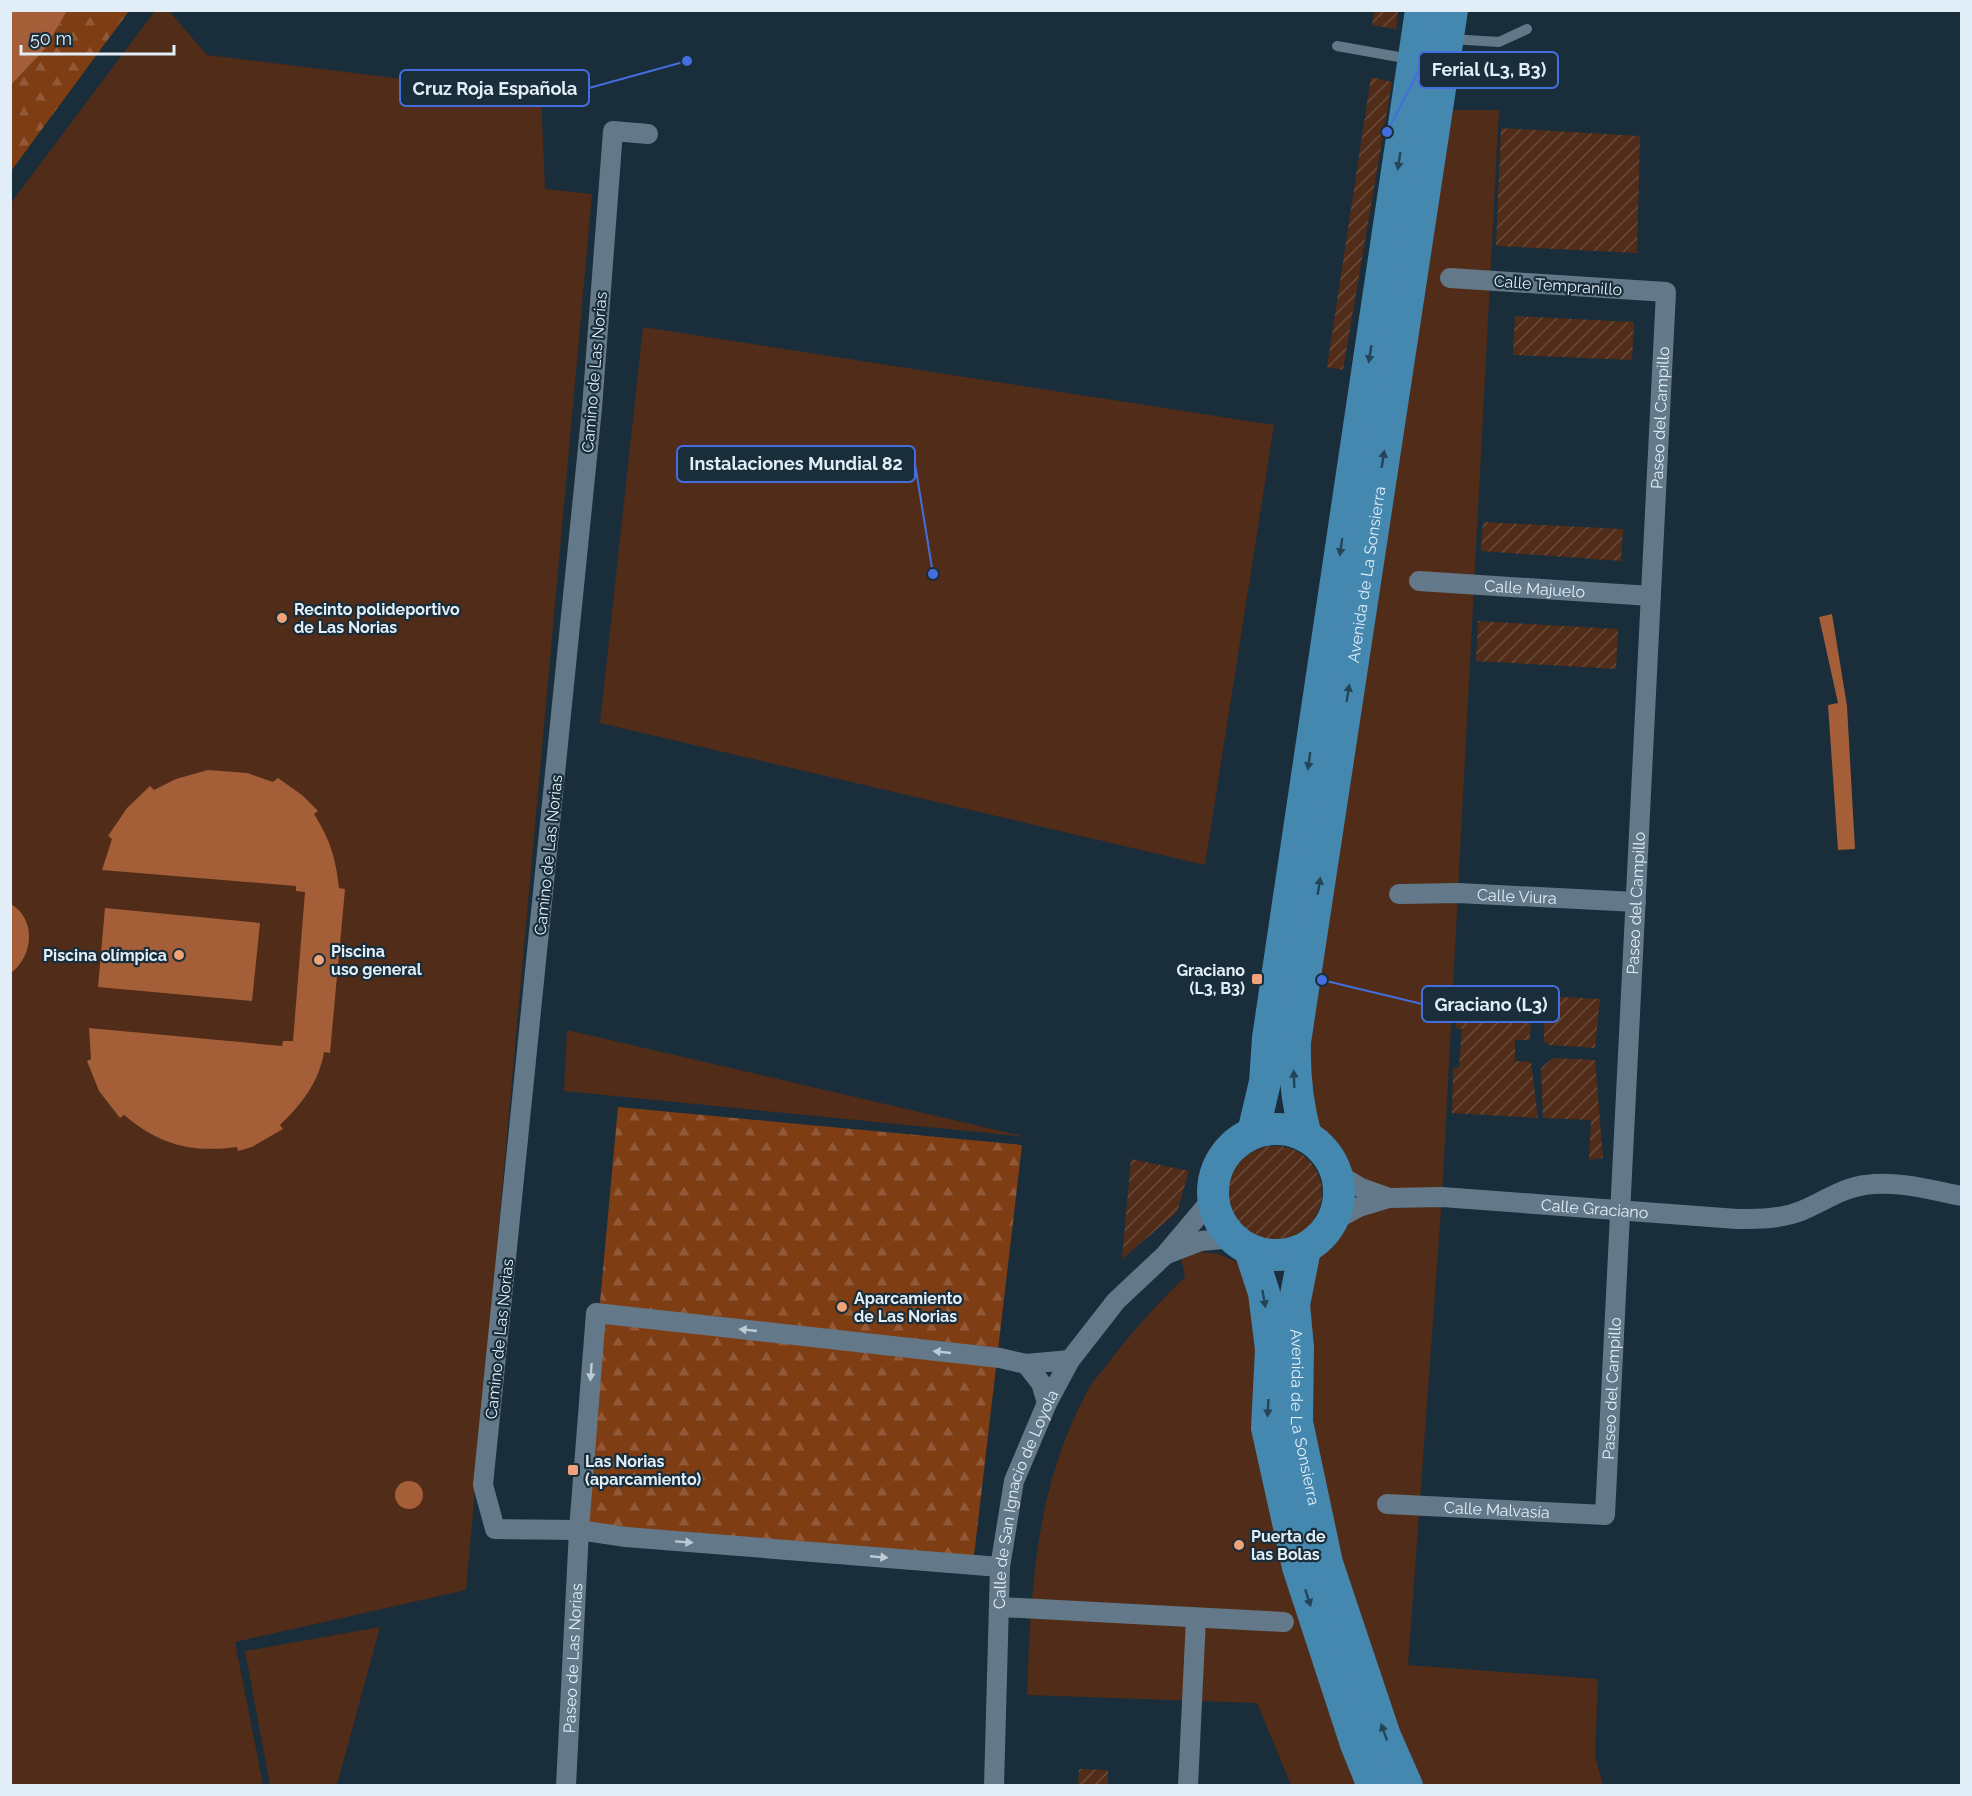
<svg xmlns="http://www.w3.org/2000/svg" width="1972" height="1796" font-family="Raleway,sans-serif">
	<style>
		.forest { fill: url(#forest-firs) }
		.park { fill: #512c18 }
		.garden { fill: url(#garden-furrows) }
		.water { fill: #a45e38 }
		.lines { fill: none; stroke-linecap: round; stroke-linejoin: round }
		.lane { stroke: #637989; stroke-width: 10 }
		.street { stroke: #637989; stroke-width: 20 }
		.primary { stroke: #4487af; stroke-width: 32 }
		.oneway { fill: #244457 }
		.oneway2 { fill: #bccbd6 }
		.poi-dot { fill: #f0a279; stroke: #192d3a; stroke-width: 2 }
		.labels { text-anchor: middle; stroke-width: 4.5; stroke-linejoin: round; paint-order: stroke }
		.street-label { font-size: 16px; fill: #e2eef7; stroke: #192d3a }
		.poi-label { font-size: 16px; font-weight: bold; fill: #e2eef7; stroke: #192d3a; text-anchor: start }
		.leader { fill: none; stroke: #446ede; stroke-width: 2 }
		.callout-dot { fill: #446ede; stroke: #192d3a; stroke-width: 2 }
		.callout { fill: #192d3a; stroke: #446ede; stroke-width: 2 }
		.callout-label { font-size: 18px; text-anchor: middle; font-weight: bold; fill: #e2eef7 }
	</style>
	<defs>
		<pattern id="forest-firs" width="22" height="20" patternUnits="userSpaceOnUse" patternTransform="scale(1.5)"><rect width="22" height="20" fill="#7f3d14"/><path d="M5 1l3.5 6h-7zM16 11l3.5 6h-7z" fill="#915937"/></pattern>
		<pattern id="garden-furrows" width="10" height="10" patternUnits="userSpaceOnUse" patternTransform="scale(1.5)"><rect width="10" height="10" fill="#512c18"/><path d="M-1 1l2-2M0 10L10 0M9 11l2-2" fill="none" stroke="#6a4b3a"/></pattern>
	</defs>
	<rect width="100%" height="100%" fill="#192d3a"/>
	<g class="forest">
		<path d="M67,11H129L11,171V85L45,49Z"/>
		<path d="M618,1107L1022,1145L973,1564L579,1530Z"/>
	</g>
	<g class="park">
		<path d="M155,11H169L207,55L541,96L545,189L592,194L466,1590L235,1642L263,1785H11V203Z"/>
		<path d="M1436,110H1499L1442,1197L1408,1665L1598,1679L1595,1756L1603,1785H1407L1297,1422L1305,1249L1333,1221L1388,1198L1336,1173L1325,1152L1316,1143L1296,1101Z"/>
		<path d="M643,327L1274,425L1205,865L600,723Z"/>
		<path d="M567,1030L1027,1137L564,1091Z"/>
		<path d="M1202,1252L1218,1254L1237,1262L1248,1287L1373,1785H1291L1257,1703L1027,1695C1031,1588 1035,1488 1087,1392C1092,1381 1102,1372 1109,1362C1132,1332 1157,1304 1185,1277L1181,1258Z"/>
		<path d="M380,1627L337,1785H270L245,1651Z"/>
	</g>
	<g class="garden">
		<path d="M1374,11H1398L1396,29L1372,25Z"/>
		<path d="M1371,77L1392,82L1343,370L1327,367Z"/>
		<path d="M1501,128L1640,136L1637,253L1496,246Z"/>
		<path d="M1515,316L1634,322L1632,360L1513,355Z"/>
		<path d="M1483,522L1623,529L1621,561L1481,551Z"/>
		<path d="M1478,621L1618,629L1616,669L1476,661Z"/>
		<path d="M1456,991L1532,995L1530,1040H1515V1061L1531,1062L1538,1118L1452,1113L1453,1068L1459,1067L1462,1029L1456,1028Z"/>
		<path d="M1544,996L1600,999L1595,1048L1549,1045L1544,1041Z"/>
		<path d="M1553,1058L1595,1060L1603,1158L1589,1160L1591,1120L1543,1118L1541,1068Z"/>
		<circle cx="1275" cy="1193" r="47"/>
		<path d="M1131,1159L1189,1171L1177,1212L1122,1259Z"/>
		<path d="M1079,1769L1108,1770V1785H1078Z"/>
	</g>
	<g class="water">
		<path d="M11,10L67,11L45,49L11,85Z"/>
		<path d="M1832,614L1847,706L1855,849L1838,850L1828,705L1838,703L1819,617Z"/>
		<path d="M208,770L247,773L273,782L278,778L302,795L318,811L314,814C330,839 336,859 339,888L345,889L330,1053L324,1052C319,1082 302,1104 280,1125L283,1129L252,1147L238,1151L237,1147C191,1153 160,1145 124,1115L120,1118L99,1091L87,1061L91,1059L89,1028L282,1046L283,1041H293L305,892L296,891V886L102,870L112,839L108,836L127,808L150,786L154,790L176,779Z"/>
		<path d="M11,904C37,920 33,956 11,973Z"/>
		<path d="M105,908L260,923L252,1001L98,987Z"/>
		<circle cx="409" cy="1495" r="14"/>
	</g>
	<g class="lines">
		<g class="lane">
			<path d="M1450,39L1499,42L1527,29"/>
			<path d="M1337,46L1410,59"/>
		</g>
		<g class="street">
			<path d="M648,134L613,131L592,408L483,1485L495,1529L579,1530L626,1537L1000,1567"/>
			<path id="s1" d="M1419,581L1651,596"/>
			<path id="s2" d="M1399,894L1458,893L1636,902"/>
			<path d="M1336,1173L1361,1188L1389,1198"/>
			<path id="s3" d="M1333,1221L1359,1207L1389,1198L1442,1197L1737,1219C1759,1219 1781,1219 1801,1211C1823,1202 1842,1188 1865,1185C1896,1180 1931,1190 1962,1196"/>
			<path d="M1167,1254L1201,1241L1232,1238"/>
			<path d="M1026,1364L1041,1383L1047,1403"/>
			<path id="s4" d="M1387,1504L1605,1515L1666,292L1450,278"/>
			<path d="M1000,1607L1284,1622"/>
			<path id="s5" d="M566,1786L579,1530L596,1313L1000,1358L1026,1364L1070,1360"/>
			<path id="s6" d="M994,1786L1000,1567L1014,1481L1047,1403L1070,1360L1116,1301L1165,1255L1213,1198"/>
			<path d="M1188,1786L1196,1618"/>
		</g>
		<g class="primary">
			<circle cx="1276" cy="1192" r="63"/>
			<path d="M1253,1133L1265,1082L1268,1038L1421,10"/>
			<path id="s7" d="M1306,1136C1297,1104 1294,1076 1295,1042L1452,10"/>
			<path id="s8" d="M1305,1249L1294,1305L1298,1347L1297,1422L1327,1563L1385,1736L1407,1786"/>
			<path d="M1250,1250L1264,1293L1271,1349L1267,1428L1298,1567L1356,1744L1373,1786"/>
		</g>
	</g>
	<defs><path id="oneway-solid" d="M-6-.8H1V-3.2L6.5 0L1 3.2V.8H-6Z" transform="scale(1.5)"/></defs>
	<g class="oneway">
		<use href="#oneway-solid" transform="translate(1399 161) rotate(99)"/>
		<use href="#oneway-solid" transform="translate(1370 354) rotate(99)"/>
		<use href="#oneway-solid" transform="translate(1383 459) rotate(-81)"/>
		<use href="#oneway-solid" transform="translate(1341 547) rotate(98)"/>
		<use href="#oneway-solid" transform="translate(1348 693) rotate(-81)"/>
		<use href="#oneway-solid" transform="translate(1309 761) rotate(98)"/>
		<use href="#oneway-solid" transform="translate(1319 886) rotate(-81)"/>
		<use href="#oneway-solid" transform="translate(1294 1079) rotate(-92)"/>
		<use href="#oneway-solid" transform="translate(1264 1299) rotate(80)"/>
		<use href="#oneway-solid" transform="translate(1268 1408) rotate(93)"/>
		<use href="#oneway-solid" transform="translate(1308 1598) rotate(72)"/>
		<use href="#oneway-solid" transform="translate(1384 1732) rotate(-110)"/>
	</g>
	<g class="oneway2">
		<use href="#oneway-solid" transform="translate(748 1330) rotate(-174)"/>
		<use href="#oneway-solid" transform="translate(942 1352) rotate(-174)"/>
		<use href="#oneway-solid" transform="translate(591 1372) rotate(94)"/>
		<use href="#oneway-solid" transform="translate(684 1542) rotate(4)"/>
		<use href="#oneway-solid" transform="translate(879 1557) rotate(5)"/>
	</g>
	<g class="poi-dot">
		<circle cx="282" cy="618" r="6"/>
		<circle cx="179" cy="955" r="6"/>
		<circle cx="319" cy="960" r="6"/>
		<rect x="1251" y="973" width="12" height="12" rx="3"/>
		<circle cx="842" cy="1307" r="6"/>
		<rect x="567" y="1464" width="12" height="12" rx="3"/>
		<circle cx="1239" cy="1545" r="6"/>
	</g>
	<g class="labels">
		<g class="street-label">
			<text transform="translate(1558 285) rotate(4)" y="6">Calle Tempranillo</text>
			<text transform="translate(594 372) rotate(-85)" y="6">Camino de Las Norias</text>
			<text dy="6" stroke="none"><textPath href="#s4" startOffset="1317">Paseo del Campillo</textPath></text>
			<text dy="6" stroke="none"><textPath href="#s7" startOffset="568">Avenida de La Sonsierra</textPath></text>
			<text dy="6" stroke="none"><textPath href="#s1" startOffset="116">Calle Majuelo</textPath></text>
			<text transform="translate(548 855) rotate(-84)" y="6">Camino de Las Norias</text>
			<text dy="6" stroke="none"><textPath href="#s2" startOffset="118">Calle Viura</textPath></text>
			<text dy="6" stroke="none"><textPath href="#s4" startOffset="831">Paseo del Campillo</textPath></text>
			<text dy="6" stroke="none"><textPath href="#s3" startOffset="267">Calle Graciano</textPath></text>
			<text transform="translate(499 1339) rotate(-84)" y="6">Camino de Las Norias</text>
			<text dy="6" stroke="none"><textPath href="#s4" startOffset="345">Paseo del Campillo</textPath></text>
			<text dy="6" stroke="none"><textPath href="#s8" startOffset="170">Avenida de La Sonsierra</textPath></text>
			<text dy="6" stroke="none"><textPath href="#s6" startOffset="291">Calle de San Ignacio de Loyola</textPath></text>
			<text dy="6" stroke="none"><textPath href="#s4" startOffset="110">Calle Malvasía</textPath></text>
			<text dy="6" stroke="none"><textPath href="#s5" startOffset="128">Paseo de Las Norias</textPath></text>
		</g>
		<g class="poi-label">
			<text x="294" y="615">Recinto polideportivo<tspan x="294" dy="18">de Las Norias</tspan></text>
			<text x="331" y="957">Piscina<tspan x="331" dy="18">uso general</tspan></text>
			<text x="167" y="961" text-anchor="end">Piscina olímpica</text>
			<text x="1245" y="976" text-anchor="end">Graciano<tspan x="1245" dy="18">(L3, B3)</tspan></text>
			<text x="854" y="1304">Aparcamiento<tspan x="854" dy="18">de Las Norias</tspan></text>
			<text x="585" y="1467">Las Norias<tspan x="585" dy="18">(aparcamiento)</tspan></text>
			<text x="1251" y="1542">Puerta de<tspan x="1251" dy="18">las Bolas</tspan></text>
		</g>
	</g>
	<path class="leader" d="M1387 132L1419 70M687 61L589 88M933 574L915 464M1322 980L1422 1004"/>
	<g class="callout-dot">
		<circle cx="1387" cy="132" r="6"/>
		<circle cx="687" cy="61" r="6"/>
		<circle cx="933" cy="574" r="6"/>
		<circle cx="1322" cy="980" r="6"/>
	</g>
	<g class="callout">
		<rect x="1419" y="52" width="139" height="36" rx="6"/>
		<rect x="400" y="70" width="189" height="36" rx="6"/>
		<rect x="677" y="446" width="238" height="36" rx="6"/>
		<rect x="1422" y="986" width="137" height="36" rx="6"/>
	</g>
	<g class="callout-label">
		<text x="1489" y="76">Ferial (L3, B3)</text>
		<text x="495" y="95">Cruz Roja Española</text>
		<text x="796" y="470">Instalaciones Mundial 82</text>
		<text x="1491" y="1011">Graciano (L3)</text>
	</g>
	<rect width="1972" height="1796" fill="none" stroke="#e2eef7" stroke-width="24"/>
	<path d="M21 45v9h153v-9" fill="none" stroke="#e2eef7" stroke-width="3"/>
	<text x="30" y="45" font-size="18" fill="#e2eef7" stroke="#192d3a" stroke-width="4.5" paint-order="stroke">50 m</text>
</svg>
